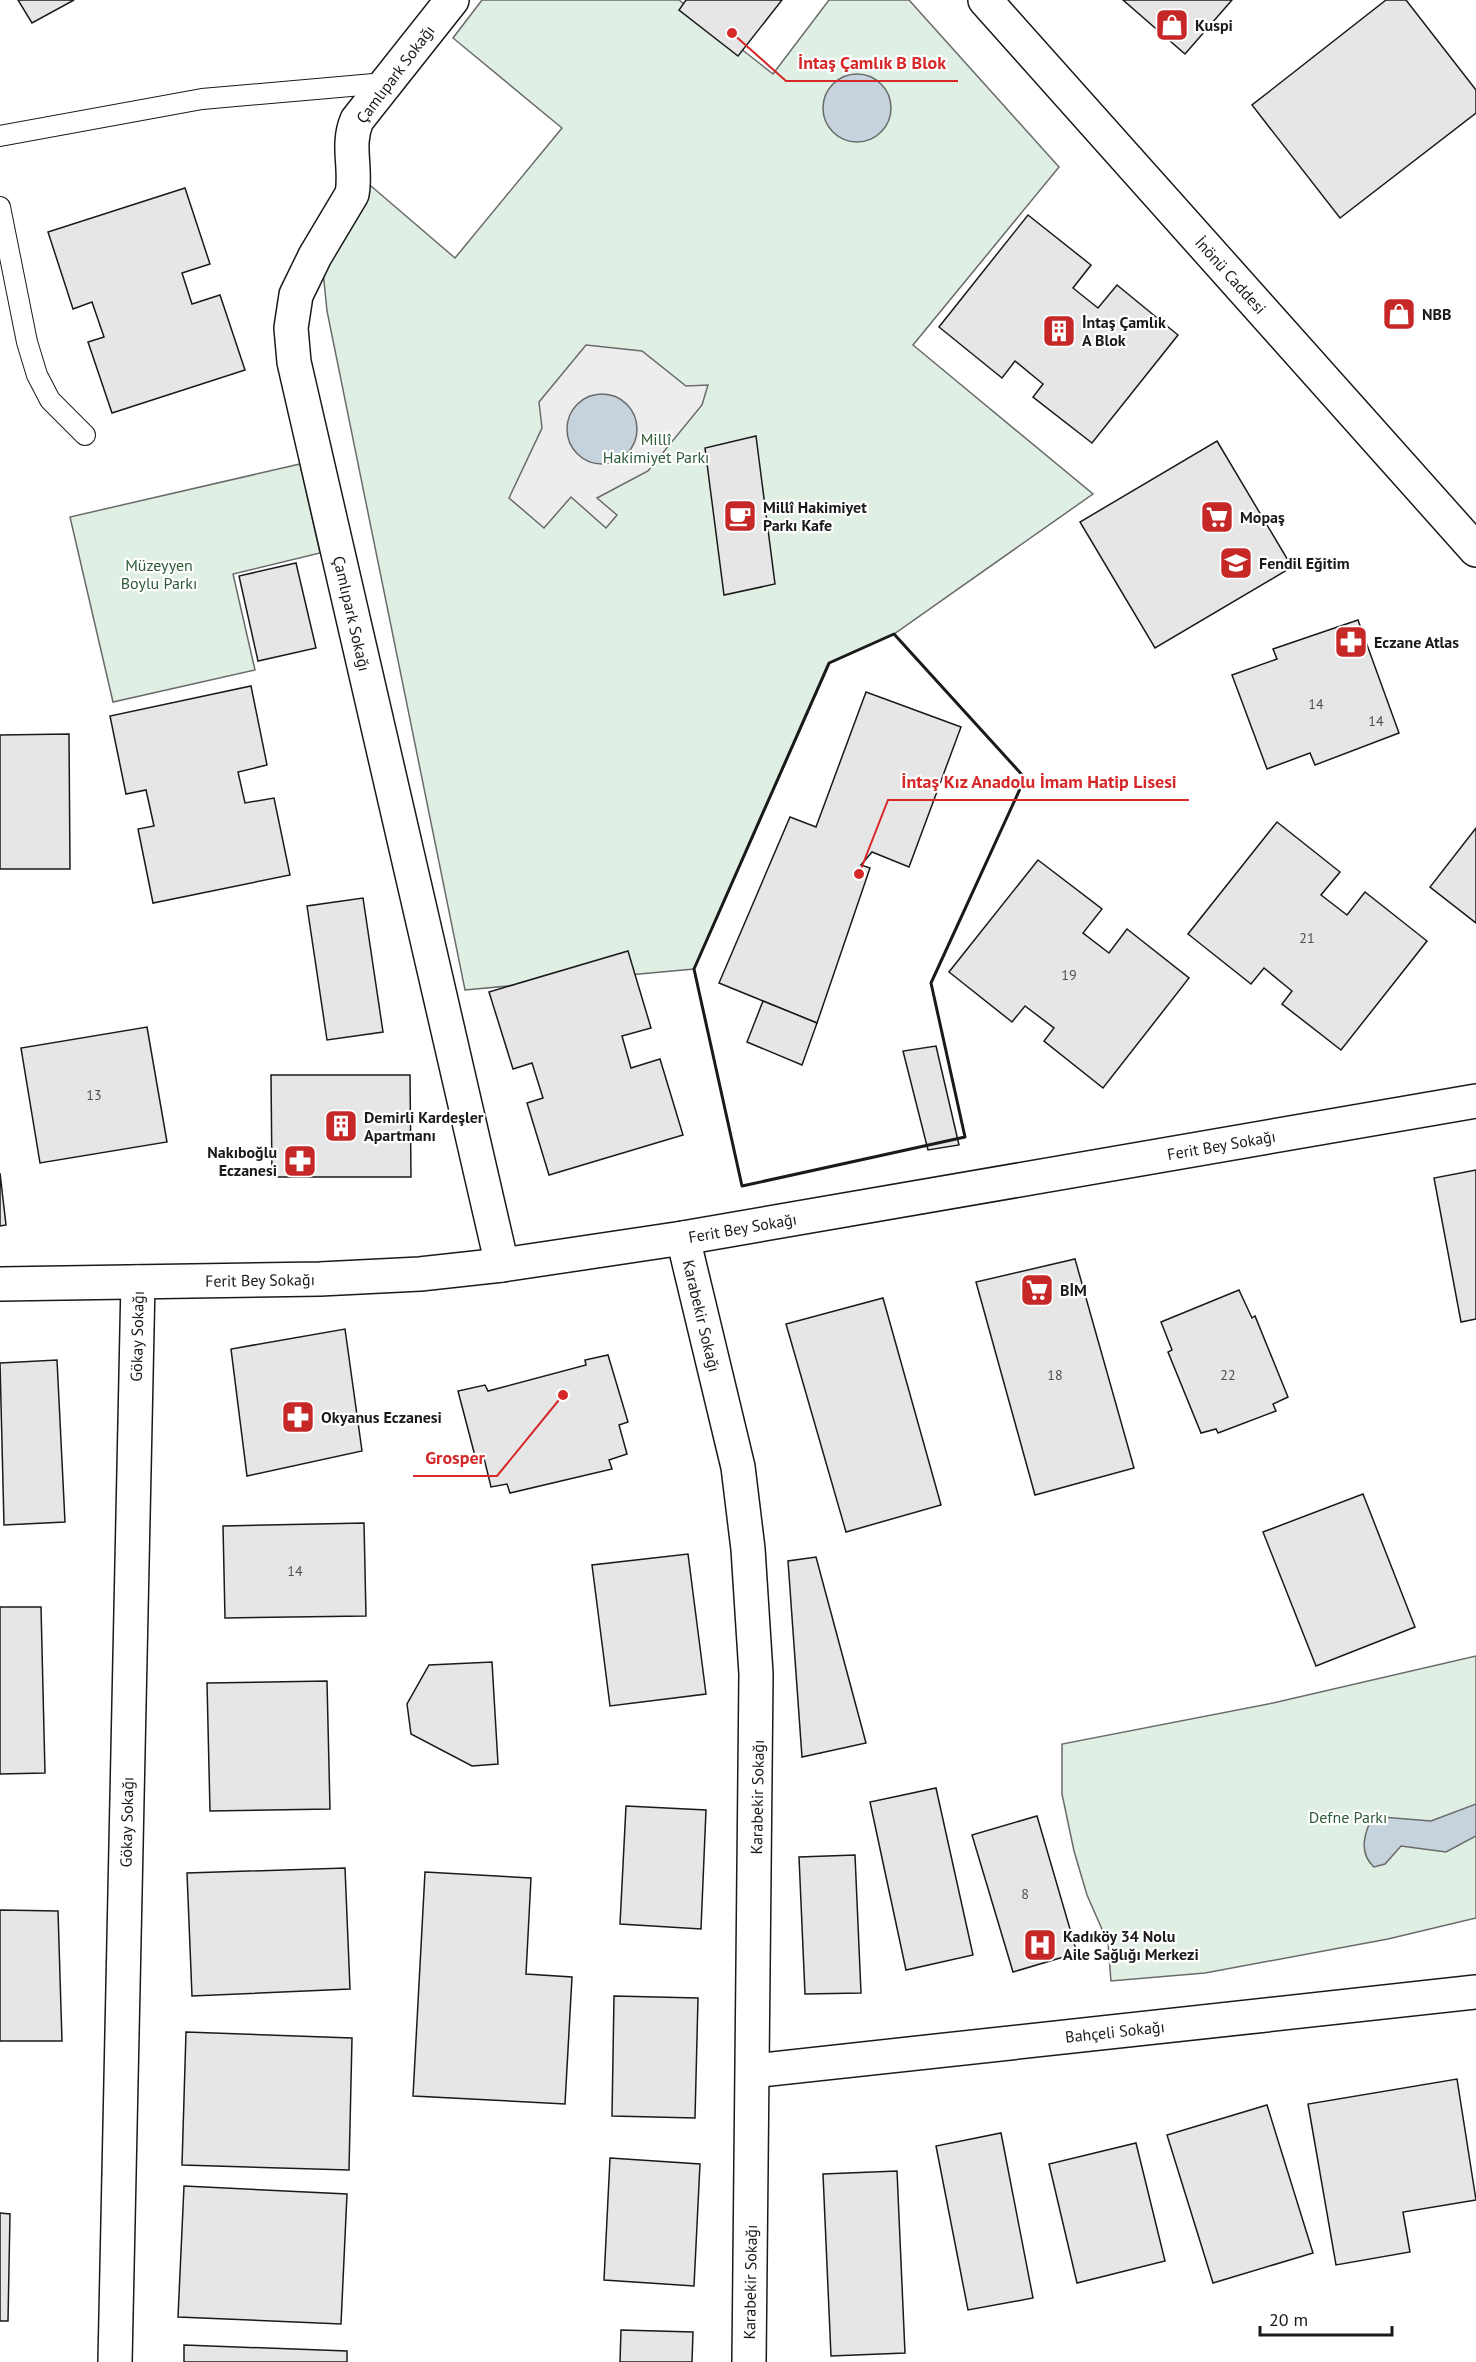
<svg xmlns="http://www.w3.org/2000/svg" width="1476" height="2362" font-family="'PT Sans',sans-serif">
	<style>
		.green { fill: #e0efe3; stroke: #6a6a6a; stroke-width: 1.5 }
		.parking { fill: #ededed; stroke: #6a6a6a; stroke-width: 1.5 }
		.water { fill: #c6d2dc; stroke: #6a6a6a; stroke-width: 1.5 }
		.building { fill: #e6e6e6; stroke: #1a1a1a; stroke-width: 1.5 }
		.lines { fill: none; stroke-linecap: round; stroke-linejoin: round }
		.service-casing { stroke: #1a1a1a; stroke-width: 22 }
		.minor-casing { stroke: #1a1a1a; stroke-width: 36 }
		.tertiary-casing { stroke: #1a1a1a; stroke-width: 36 }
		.primary-casing { stroke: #1a1a1a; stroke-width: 36 }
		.service { stroke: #fff; stroke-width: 20 }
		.minor { stroke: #fff; stroke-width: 33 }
		.tertiary { stroke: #fff; stroke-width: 33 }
		.primary { stroke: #fff; stroke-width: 33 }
		.wall { stroke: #1a1a1a; stroke-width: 3 }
		.labels { text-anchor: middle; stroke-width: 4.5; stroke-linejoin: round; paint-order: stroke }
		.number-label { font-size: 14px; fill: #4d4d4d }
		.poi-label { font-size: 16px; font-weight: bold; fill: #1a1a1a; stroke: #fff; text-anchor: start }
		.street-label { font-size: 16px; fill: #1a1a1a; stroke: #fff }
		.park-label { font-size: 16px; fill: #2b5a34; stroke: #fff }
		.leader { fill: none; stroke: #d62828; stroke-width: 2 }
		.callout-dot { fill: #d62828; stroke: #fff; stroke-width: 2 }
		.callout-label { font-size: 18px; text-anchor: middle; font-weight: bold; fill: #d62828; stroke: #fff; stroke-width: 4.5; stroke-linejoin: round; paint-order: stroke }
	</style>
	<rect width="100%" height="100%" fill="#fff"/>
	<g class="green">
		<path d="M482,0H679L773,74L829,0H909L1059,167L913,345L1093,494L894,634L830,663L694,969L465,990L327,311L321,252L371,186L455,258L562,128L453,38Z"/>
		<path d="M300,464L320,553L233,574L255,670L113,702L70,517Z"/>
		<path d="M1476,1656V1918L1388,1939L1205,1973L1111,1981L1108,1943L1087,1895L1074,1851L1062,1794V1744L1273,1703Z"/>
	</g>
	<path class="parking" d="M586,345L642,351L686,386L708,385L702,405L648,471L597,498L617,515L606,528L571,497L544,528L509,498L542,428L539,402Z"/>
	<g class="water">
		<circle cx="857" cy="108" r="34"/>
		<circle cx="602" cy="429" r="35"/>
		<path d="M1476,1804V1836L1446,1852L1401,1846L1385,1864L1374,1867C1360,1854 1363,1838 1370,1822L1382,1817L1431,1821Z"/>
	</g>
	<g class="building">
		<path d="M18,0H74L32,23Z"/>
		<path d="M686,0H782L738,56L679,10Z"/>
		<path d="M1123,0H1232L1185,54Z"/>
		<path d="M1386,0H1406L1476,90V113L1340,218L1252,105Z"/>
		<path d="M185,188L210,264L182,273L192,304L220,295L245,370L112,413L88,342L104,337L92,302L73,309L48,232Z"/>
		<path d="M1028,215L1091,265L1073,288L1098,308L1117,285L1178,335L1092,443L1033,397L1043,384L1015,361L1002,378L939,327Z"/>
		<path d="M756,436L775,584L724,595L705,448Z"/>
		<path d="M1217,441L1292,567L1155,648L1080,522Z"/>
		<path d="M296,563L316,648L258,661L239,576Z"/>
		<path d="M1358,620L1399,733L1315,765L1310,753L1267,769L1232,675L1277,659L1273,649Z"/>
		<path d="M251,686L267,765L238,772L245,803L274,798L290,875L153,903L138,829L154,826L146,790L126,794L110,716Z"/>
		<path d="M866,692L961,727L909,867L872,852L861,865L870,868L817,1023L719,983L790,817L816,827Z"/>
		<path d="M69,734L70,869H0V735Z"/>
		<path d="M1277,822L1340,872L1321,895L1347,915L1365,892L1427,941L1341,1050L1282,1004L1292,991L1264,968L1251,984L1188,934Z"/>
		<path d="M1476,828V923L1430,887Z"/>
		<path d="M1038,860L1102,909L1083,933L1109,953L1127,929L1189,978L1103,1088L1044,1041L1054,1028L1025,1006L1012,1022L949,972Z"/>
		<path d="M363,898L383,1032L327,1040L307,906Z"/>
		<path d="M628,951L651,1028L622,1036L631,1068L660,1059L683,1135L549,1175L527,1103L543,1098L532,1063L513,1069L489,992Z"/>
		<path d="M763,1001L817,1023L802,1065L747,1042Z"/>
		<path d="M147,1027L167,1142L40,1163L21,1048Z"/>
		<path d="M936,1046L959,1145L928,1150L903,1051Z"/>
		<path d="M271,1075H410L411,1177H272Z"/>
		<path d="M1476,1170V1319L1461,1322L1434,1178Z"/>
		<path d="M0,1173L6,1225L0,1226Z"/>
		<path d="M1075,1259L1134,1468L1035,1495L976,1282Z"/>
		<path d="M1239,1290L1252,1318L1255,1316L1288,1397L1273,1404L1276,1411L1218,1433L1216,1429L1201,1433L1168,1352L1172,1350L1161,1322Z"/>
		<path d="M883,1298L941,1505L846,1532L786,1324Z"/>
		<path d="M345,1329L362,1451L247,1476L231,1349Z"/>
		<path d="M608,1355L628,1422L619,1425L627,1454L609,1460L612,1469L510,1493L507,1484L491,1487L483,1454L475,1456L458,1391L485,1385L488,1391L586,1365L585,1360Z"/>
		<path d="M57,1360L65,1522L4,1525L0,1363Z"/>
		<path d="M1363,1494L1415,1627L1316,1666L1263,1532Z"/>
		<path d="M364,1523L366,1616L225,1618L223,1526Z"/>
		<path d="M688,1554L706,1694L610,1706L592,1565Z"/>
		<path d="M816,1557L866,1743L802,1757L788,1561Z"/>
		<path d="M0,1607H41L45,1773L0,1774Z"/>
		<path d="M492,1662L498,1764L472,1766L411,1734L407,1704L429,1665Z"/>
		<path d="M327,1681L330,1809L210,1811L207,1683Z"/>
		<path d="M936,1788L973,1955L906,1970L870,1802Z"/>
		<path d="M626,1806L706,1810L701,1929L620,1924Z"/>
		<path d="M1037,1816L1077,1953L1013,1972L972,1835Z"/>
		<path d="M855,1855L861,1993L805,1994L799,1857Z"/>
		<path d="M345,1868L350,1989L192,1996L187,1873Z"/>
		<path d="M425,1872L531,1878L526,1974L572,1977L565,2104L413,2096Z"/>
		<path d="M0,1910L58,1911L62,2041H0Z"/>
		<path d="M614,1996L698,1998L695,2118L612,2116Z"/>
		<path d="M186,2032L352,2038L349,2170L182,2165Z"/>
		<path d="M1457,2079L1476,2200L1403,2212L1410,2252L1336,2265L1308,2104Z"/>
		<path d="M1267,2105L1313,2253L1213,2283L1167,2135Z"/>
		<path d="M1001,2133L1033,2298L968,2310L936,2146Z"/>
		<path d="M1136,2143L1165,2261L1077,2283L1049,2164Z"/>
		<path d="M610,2158L700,2164L694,2286L604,2280Z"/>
		<path d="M897,2171L905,2353L831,2356L823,2174Z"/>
		<path d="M184,2186L347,2194L341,2324L178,2317Z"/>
		<path d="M0,2213L10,2214L8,2321H0Z"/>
		<path d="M621,2330L693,2332L692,2362H620Z"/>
		<path d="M184,2345L347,2351V2362H184Z"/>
	</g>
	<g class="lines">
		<defs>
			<g id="service">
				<path d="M0,136L202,99L385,83"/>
				<path d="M0,207L27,342L37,375L50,400L85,435"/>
			</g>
			<g id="minor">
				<path id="s1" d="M452,0L357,120C346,145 357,169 352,194L315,256L296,295L291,328L294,362L502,1265"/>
				<path id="s2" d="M683,1238L738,1467L748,1549L756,1674L749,2362"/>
				<path id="s3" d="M753,2071L1476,1992"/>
				<path id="s4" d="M115,2362L138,1282"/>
			</g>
			<g id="tertiary">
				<path id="s5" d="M0,1284L320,1279L420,1274L502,1265L683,1238L1476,1101"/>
			</g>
			<g id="primary">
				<path id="s6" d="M985,0L1476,550"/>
			</g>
		</defs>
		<use href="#service" class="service-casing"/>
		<use href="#minor" class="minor-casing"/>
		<use href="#tertiary" class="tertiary-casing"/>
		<use href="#primary" class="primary-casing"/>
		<use href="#service" class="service"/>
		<use href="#minor" class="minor"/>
		<use href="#tertiary" class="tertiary"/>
		<use href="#primary" class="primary"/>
		<path class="wall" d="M894,634L1025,778L931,983L965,1137L742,1186L694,969L829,663Z"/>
	</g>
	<defs>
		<symbol id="shop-square" viewBox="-11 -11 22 22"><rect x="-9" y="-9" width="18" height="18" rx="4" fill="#c62828" stroke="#fff"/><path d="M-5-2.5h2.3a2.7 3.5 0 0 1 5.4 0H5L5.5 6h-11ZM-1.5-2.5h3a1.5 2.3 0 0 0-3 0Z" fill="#fff"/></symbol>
		<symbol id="building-square" viewBox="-11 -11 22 22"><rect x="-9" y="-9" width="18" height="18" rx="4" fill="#c62828" stroke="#fff"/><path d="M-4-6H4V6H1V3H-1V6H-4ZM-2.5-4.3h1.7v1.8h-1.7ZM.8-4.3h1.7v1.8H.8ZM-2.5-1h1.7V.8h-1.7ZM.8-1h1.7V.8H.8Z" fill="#fff"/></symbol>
		<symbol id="cafe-square" viewBox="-11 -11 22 22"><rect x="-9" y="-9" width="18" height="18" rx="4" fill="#c62828" stroke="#fff"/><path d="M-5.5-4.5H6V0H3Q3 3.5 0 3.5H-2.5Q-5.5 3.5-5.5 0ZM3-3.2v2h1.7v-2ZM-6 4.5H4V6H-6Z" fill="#fff"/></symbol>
		<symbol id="supermarket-square" viewBox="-11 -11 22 22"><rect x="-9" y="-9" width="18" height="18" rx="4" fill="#c62828" stroke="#fff"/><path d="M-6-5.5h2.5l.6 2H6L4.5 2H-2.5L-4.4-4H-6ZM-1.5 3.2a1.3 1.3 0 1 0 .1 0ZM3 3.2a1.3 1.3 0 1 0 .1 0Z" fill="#fff"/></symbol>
		<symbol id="school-square" viewBox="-11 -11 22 22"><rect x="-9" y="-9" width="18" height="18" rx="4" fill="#c62828" stroke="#fff"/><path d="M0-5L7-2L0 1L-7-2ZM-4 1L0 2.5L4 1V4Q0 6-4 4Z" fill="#fff"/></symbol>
		<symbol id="pharmacy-square" viewBox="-11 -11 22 22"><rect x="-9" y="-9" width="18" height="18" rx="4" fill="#c62828" stroke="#fff"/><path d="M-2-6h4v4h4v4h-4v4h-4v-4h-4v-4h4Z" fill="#fff"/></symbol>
		<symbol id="hospital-square" viewBox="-11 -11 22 22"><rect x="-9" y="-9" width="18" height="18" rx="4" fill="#c62828" stroke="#fff"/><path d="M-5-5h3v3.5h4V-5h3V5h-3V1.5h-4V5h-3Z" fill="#fff"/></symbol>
	</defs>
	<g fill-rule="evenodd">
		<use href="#shop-square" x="1153" y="6" width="38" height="38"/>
		<use href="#shop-square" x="1380" y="295" width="38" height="38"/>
		<use href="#building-square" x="1040" y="312" width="38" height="38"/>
		<use href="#cafe-square" x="721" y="497" width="38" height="38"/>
		<use href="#supermarket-square" x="1198" y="498" width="38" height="38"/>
		<use href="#school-square" x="1217" y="544" width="38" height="38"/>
		<use href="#pharmacy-square" x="1332" y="623" width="38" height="38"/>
		<use href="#building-square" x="322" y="1107" width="38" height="38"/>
		<use href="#pharmacy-square" x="281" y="1142" width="38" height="38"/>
		<use href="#supermarket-square" x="1018" y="1271" width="38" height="38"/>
		<use href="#pharmacy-square" x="279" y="1398" width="38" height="38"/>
		<use href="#hospital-square" x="1021" y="1926" width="38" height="38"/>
	</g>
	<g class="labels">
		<g class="number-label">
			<text x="1316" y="709">14</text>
			<text x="1376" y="726">14</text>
			<text x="1307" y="943">21</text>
			<text x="1069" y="980">19</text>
			<text x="94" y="1100">13</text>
			<text x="1055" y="1380">18</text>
			<text x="1228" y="1380">22</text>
			<text x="295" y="1576">14</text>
			<text x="1025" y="1899">8</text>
		</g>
		<g class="poi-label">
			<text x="1195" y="31">Kuspi</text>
			<text x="1422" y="320">NBB</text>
			<text x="1082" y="328">İntaş Çamlık<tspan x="1082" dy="18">A Blok</tspan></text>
			<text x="763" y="513">Millî Hakimiyet<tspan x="763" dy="18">Parkı Kafe</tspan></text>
			<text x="1240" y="523">Mopaş</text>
			<text x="1259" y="569">Fendil Eğitim</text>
			<text x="1374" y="648">Eczane Atlas</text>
			<text x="364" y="1123">Demirli Kardeşler<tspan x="364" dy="18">Apartmanı</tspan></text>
			<text x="277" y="1158" text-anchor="end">Nakıboğlu<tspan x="277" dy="18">Eczanesi</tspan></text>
			<text x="1060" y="1296">BİM</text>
			<text x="321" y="1423">Okyanus Eczanesi</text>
			<text x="1063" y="1942">Kadıköy 34 Nolu<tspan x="1063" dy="18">Aile Sağlığı Merkezi</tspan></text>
		</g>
		<g class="street-label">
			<text transform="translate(395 74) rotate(-53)" y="6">Çamlıpark Sokağı</text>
			<text dy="6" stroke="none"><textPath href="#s6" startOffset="369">İnönü Caddesi</textPath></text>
			<text dy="6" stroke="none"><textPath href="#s1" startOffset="669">Çamlıpark Sokağı</textPath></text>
			<text dy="6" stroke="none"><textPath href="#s5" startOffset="1232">Ferit Bey Sokağı</textPath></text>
			<text dy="6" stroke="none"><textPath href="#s5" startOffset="746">Ferit Bey Sokağı</textPath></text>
			<text dy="6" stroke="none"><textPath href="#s5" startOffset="260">Ferit Bey Sokağı</textPath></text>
			<text dy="6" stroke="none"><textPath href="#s2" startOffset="80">Karabekir Sokağı</textPath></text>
			<text dy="6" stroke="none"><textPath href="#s4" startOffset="1026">Gökay Sokağı</textPath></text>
			<text transform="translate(757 1797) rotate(-89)" y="6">Karabekir Sokağı</text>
			<text dy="6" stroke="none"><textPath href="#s4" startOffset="540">Gökay Sokağı</textPath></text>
			<text dy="6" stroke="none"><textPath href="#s3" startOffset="364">Bahçeli Sokağı</textPath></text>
			<text transform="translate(750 2282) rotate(-89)" y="6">Karabekir Sokağı</text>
		</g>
		<g class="park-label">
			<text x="656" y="445">Millî<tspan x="656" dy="18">Hakimiyet Parkı</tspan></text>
			<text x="159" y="571">Müzeyyen<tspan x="159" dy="18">Boylu Parkı</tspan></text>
			<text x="1348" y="1823">Defne Parkı</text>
		</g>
	</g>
	<path class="leader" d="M732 33L786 81H958M859 874L888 800H1189M563 1395L497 1476H413"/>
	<g class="callout-dot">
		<circle cx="732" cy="33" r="6"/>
		<circle cx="859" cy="874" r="6"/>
		<circle cx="563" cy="1395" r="6"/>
	</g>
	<g class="callout-label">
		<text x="872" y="69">İntaş Çamlık B Blok</text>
		<text x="1039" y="788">İntaş Kız Anadolu İmam Hatip Lisesi</text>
		<text x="455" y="1464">Grosper</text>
	</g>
	<path d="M1260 2326v9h132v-9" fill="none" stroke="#1a1a1a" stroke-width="3"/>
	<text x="1269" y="2326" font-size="18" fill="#1a1a1a" stroke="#ffffff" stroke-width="4.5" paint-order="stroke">20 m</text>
</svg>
